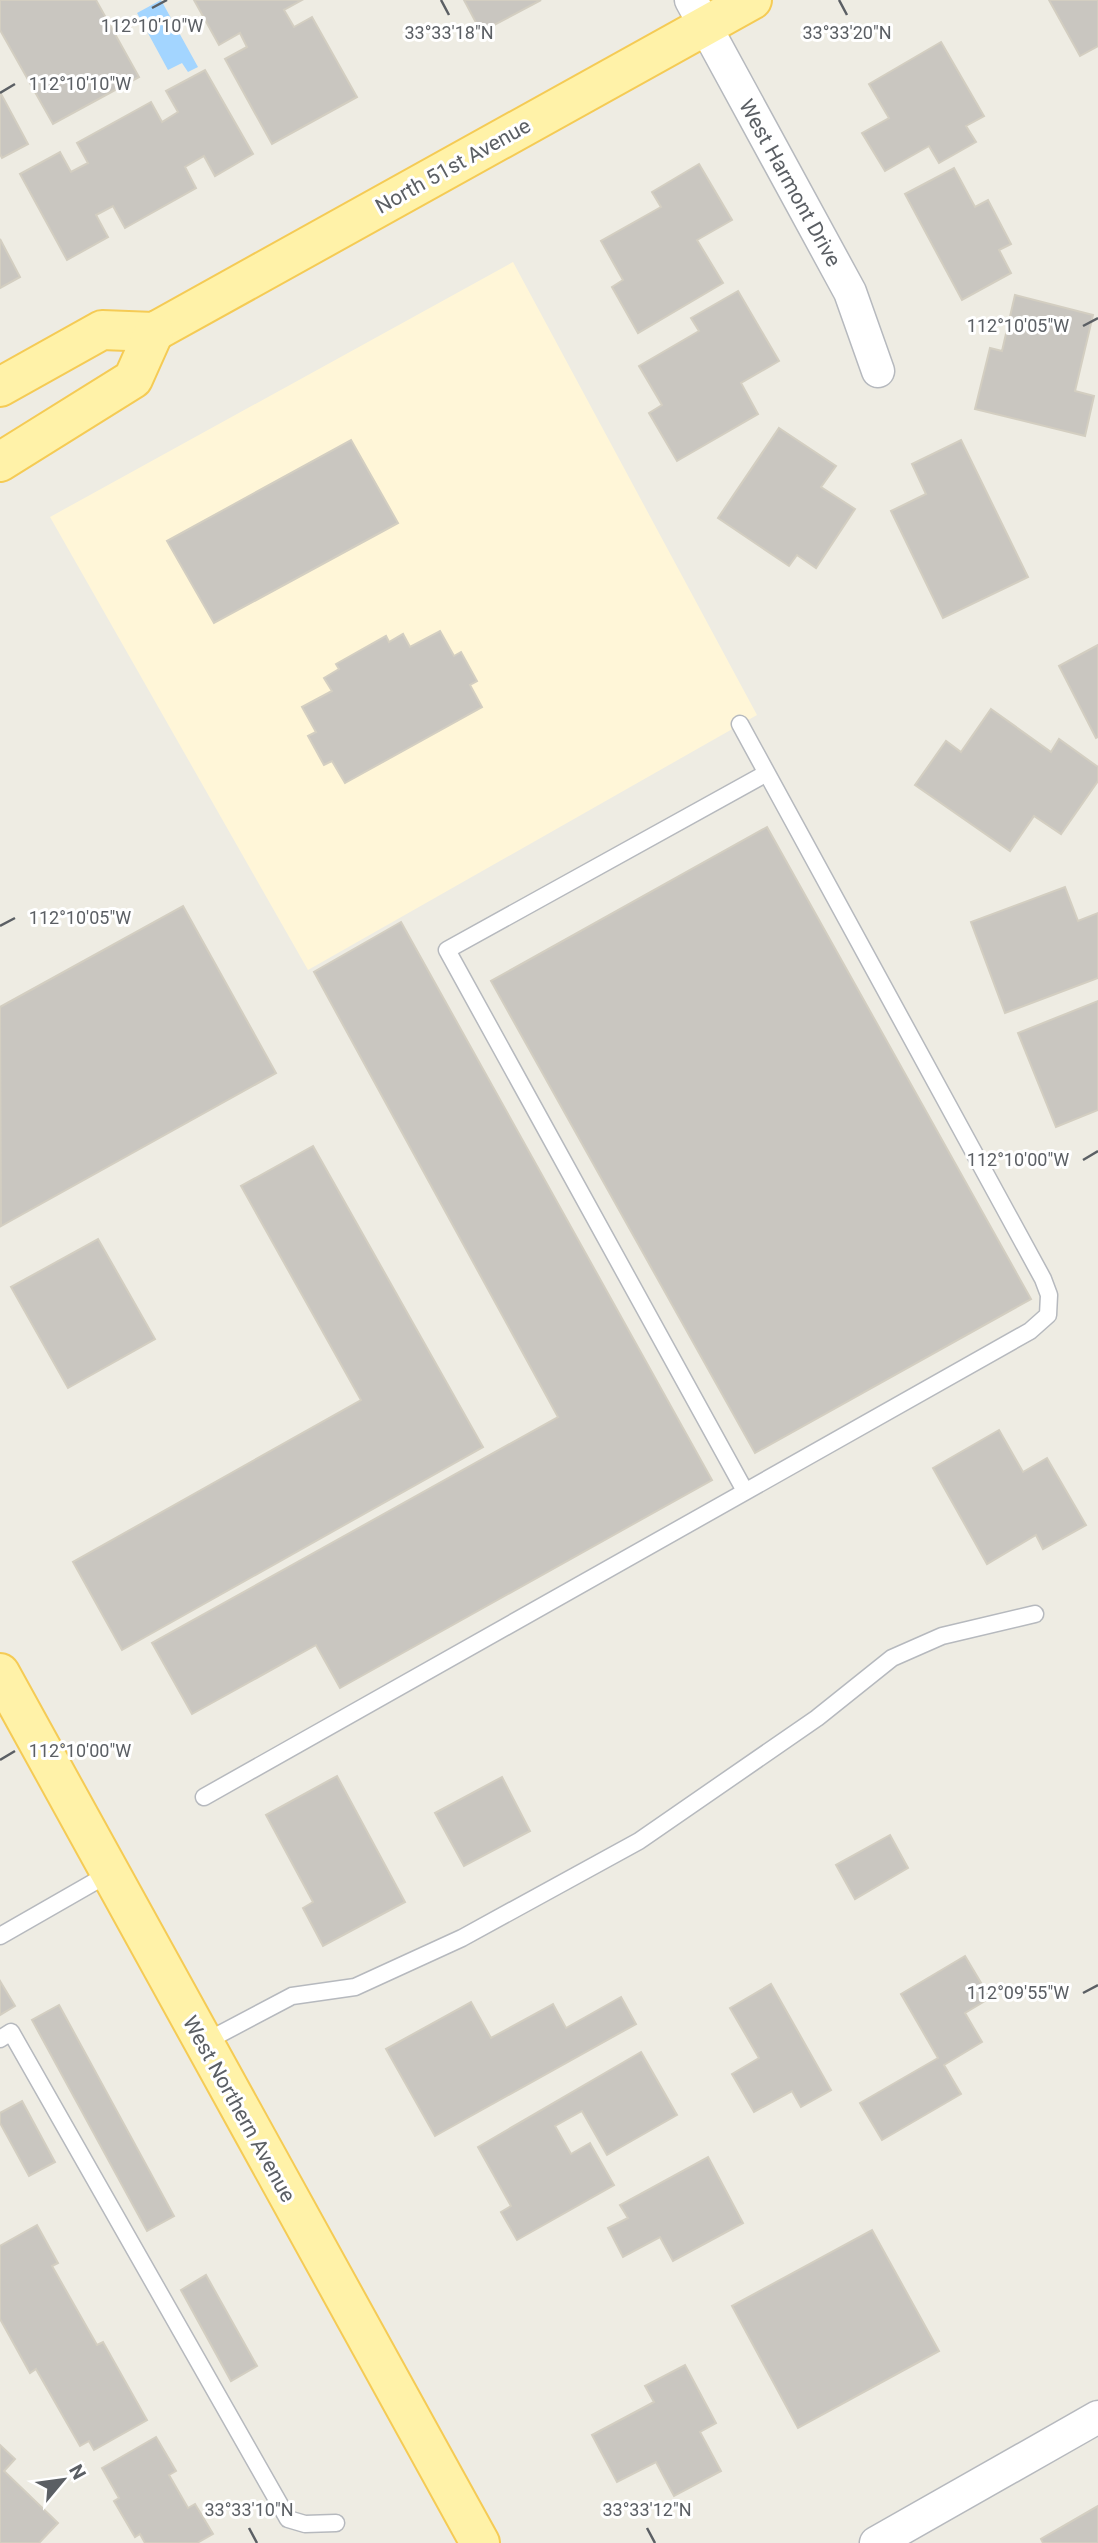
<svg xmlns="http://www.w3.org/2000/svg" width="1098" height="2543" font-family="Roboto,sans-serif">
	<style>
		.commercial { fill: #fff6d8 }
		.water { fill: #a3d5ff }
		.building { fill: #c9c6c0; stroke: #d3cec1; stroke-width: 2 }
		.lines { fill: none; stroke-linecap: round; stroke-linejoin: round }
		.service-casing { stroke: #b6b9be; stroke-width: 19 }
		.minor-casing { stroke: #b6b9be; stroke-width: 35 }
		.primary-casing { stroke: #f5cb55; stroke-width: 42 }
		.service { stroke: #fff; stroke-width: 16 }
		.minor { stroke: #fff; stroke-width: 32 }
		.primary { stroke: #fff2a8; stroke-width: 38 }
		.ticks { fill: none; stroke: #5b5f64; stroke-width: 2.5 }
		.labels { text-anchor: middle; stroke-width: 6; stroke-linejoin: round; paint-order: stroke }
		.street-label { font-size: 21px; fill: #5b5f64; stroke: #fff }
		.ticks-label { font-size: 18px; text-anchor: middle; fill: #5b5f64; stroke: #fff; stroke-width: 6; stroke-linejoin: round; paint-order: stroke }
	</style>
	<rect width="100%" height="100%" fill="#eeece3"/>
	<path class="commercial" d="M513,262L757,715L308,970L50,517Z"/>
	<path class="water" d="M161,0L198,67L188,72L182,63L168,70L137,13Z"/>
	<g class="building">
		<path d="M0,0H96L139,77L53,124L0,30Z"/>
		<path d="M194,0H302L284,10L294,27L312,17L357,97L272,144L225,59L247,47L240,33L219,45Z"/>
		<path d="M464,0H541L481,32Z"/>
		<path d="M1049,0H1098V46L1080,56Z"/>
		<path d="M941,42L984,116L966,126L976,142L939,163L929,146L885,171L862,133L889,118L869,84Z"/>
		<path d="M205,70L253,154L215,176L204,156L185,167L196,188L125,228L113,206L96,215L108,237L67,260L20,174L60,152L71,172L88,163L77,143L151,102L162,122L178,112L166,91Z"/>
		<path d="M0,92L28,144L2,158L0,154Z"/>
		<path d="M699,164L732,220L697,240L723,283L638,333L612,287L623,280L601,241L661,207L652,192Z"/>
		<path d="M954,168L975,207L988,200L1011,244L999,250L1011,273L962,300L905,194Z"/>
		<path d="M0,239L20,277L0,288Z"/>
		<path d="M738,291L779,361L741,383L758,414L677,461L649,413L662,405L639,366L699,331L691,318Z"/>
		<path d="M1015,295L1093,315L1075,391L1094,396L1085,436L975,409L990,348L1002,351Z"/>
		<path d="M779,428L836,466L821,487L855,509L816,568L797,555L789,566L718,518Z"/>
		<path d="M351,440L398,523L214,623L167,541Z"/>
		<path d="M961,440L1028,577L943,618L891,511L926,494L912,464Z"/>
		<path d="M440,631L454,656L461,652L477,681L470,685L482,707L345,783L332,761L324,765L308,736L316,732L302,707L332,691L324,678L339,669L336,664L386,636L389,642L403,634L410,647Z"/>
		<path d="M1098,645V737L1096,738L1059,666Z"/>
		<path d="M991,709L1051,752L1059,739L1098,767V781L1061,834L1034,816L1010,851L915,785L946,741L961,752Z"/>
		<path d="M767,827L1031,1299L755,1453L491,981Z"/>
		<path d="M1065,887L1078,921L1098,913V978L1005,1013L971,922Z"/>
		<path d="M183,906L276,1073L1,1226L0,1007Z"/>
		<path d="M401,922L712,1480L340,1688L316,1645L192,1714L152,1643L558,1417L314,972Z"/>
		<path d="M1098,1001V1110L1056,1127L1018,1033Z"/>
		<path d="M313,1146L483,1447L122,1650L73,1562L361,1400L241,1186Z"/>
		<path d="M98,1239L155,1339L68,1388L11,1287Z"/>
		<path d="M999,1430L1023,1472L1047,1458L1086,1525L1043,1549L1036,1535L987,1564L933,1468Z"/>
		<path d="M337,1776L405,1902L323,1946L303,1908L313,1902L266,1815Z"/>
		<path d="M502,1777L530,1831L464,1866L435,1813Z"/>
		<path d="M890,1835L908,1868L855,1899L836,1865Z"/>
		<path d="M965,1956L990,1998L965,2013L982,2042L944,2065L961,2094L882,2140L860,2103L938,2058L901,1994Z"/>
		<path d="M0,1981L15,2006L0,2015Z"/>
		<path d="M771,1984L831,2090L801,2107L792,2091L754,2112L732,2074L759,2058L730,2008Z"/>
		<path d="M621,1997L636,2024L435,2136L386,2049L471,2002L491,2038L553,2004L566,2028Z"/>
		<path d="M59,2005L174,2216L147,2231L32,2020Z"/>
		<path d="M641,2052L677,2115L607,2155L582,2111L555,2126L571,2154L590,2143L614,2185L517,2240L501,2212L511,2206L478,2147Z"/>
		<path d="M22,2101L55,2162L29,2176L0,2123V2113Z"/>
		<path d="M708,2157L743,2223L673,2261L660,2237L623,2257L608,2228L628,2218L620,2205Z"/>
		<path d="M37,2225L58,2263L52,2266L97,2345L103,2342L147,2420L94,2450L89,2441L80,2446L36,2369L30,2373L0,2319V2246Z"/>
		<path d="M872,2230L939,2351L798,2428L732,2306Z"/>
		<path d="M206,2275L257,2366L231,2381L181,2290Z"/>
		<path d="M685,2365L716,2423L700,2432L721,2471L674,2496L656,2462L617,2482L592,2435L654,2402L645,2386Z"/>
		<path d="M156,2437L176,2471L169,2475L188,2508L195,2504L213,2534L197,2543H145L140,2534L135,2537L114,2501L119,2498L102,2468Z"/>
		<path d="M0,2445L15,2459L4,2471L58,2523L39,2543H0Z"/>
		<path d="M1098,2506V2543H1043L1041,2539Z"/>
	</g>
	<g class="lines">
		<defs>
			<g id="service">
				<path d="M745,1491L447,950L765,774"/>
				<path d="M204,1797L1030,1331L1048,1315L1049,1295L1043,1279L740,724"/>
				<path d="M0,1936L110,1873"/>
				<path d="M0,2039L11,2032L288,2519L305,2524L336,2523"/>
				<path d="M203,2043L292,1996L355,1987L462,1938L639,1841L817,1718L892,1658L942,1636L1035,1614"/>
			</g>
			<g id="minor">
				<path d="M691,0L850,292L878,371"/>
				<path d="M876,2543L1098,2417"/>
			</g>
			<g id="primary">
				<path d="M0,387L102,330L154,332L752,0"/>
				<path d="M0,462L133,379L154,332"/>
				<path d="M0,1673L480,2543"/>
			</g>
		</defs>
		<use href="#service" class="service-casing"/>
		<use href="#minor" class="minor-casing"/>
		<use href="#primary" class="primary-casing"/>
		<use href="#service" class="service"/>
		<use href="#minor" class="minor"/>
		<use href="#primary" class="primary"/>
	</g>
	<path class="ticks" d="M441,0L449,15M839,0L847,15M152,8L167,0M0,93L15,84M1083,326L1098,318M0,926L15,918M1083,1160L1098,1151M0,1760L15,1751M1083,1993L1098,1985M249,2528L257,2543M647,2528L655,2543"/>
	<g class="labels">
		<g class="street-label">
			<text transform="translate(453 166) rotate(-29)" y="7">North 51st Avenue</text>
			<text transform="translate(790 183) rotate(61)" y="7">West Harmont Drive</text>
			<text transform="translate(239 2109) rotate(61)" y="7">West Northern Avenue</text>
		</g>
	</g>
	<g class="ticks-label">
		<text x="152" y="32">112°10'10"W</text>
		<text x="449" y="39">33°33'18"N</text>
		<text x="847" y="39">33°33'20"N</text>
		<text x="80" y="90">112°10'10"W</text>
		<text x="1018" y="332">112°10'05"W</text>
		<text x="80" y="924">112°10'05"W</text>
		<text x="1018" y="1166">112°10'00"W</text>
		<text x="80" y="1757">112°10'00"W</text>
		<text x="1018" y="1999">112°09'55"W</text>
		<text x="249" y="2516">33°33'10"N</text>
		<text x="647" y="2516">33°33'12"N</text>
	</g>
	<g transform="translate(63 2480) rotate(61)" stroke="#ffffff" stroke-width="5" paint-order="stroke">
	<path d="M0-5L12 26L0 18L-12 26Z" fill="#5b5f64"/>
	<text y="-10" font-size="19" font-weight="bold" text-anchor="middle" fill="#5b5f64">N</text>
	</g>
</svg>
